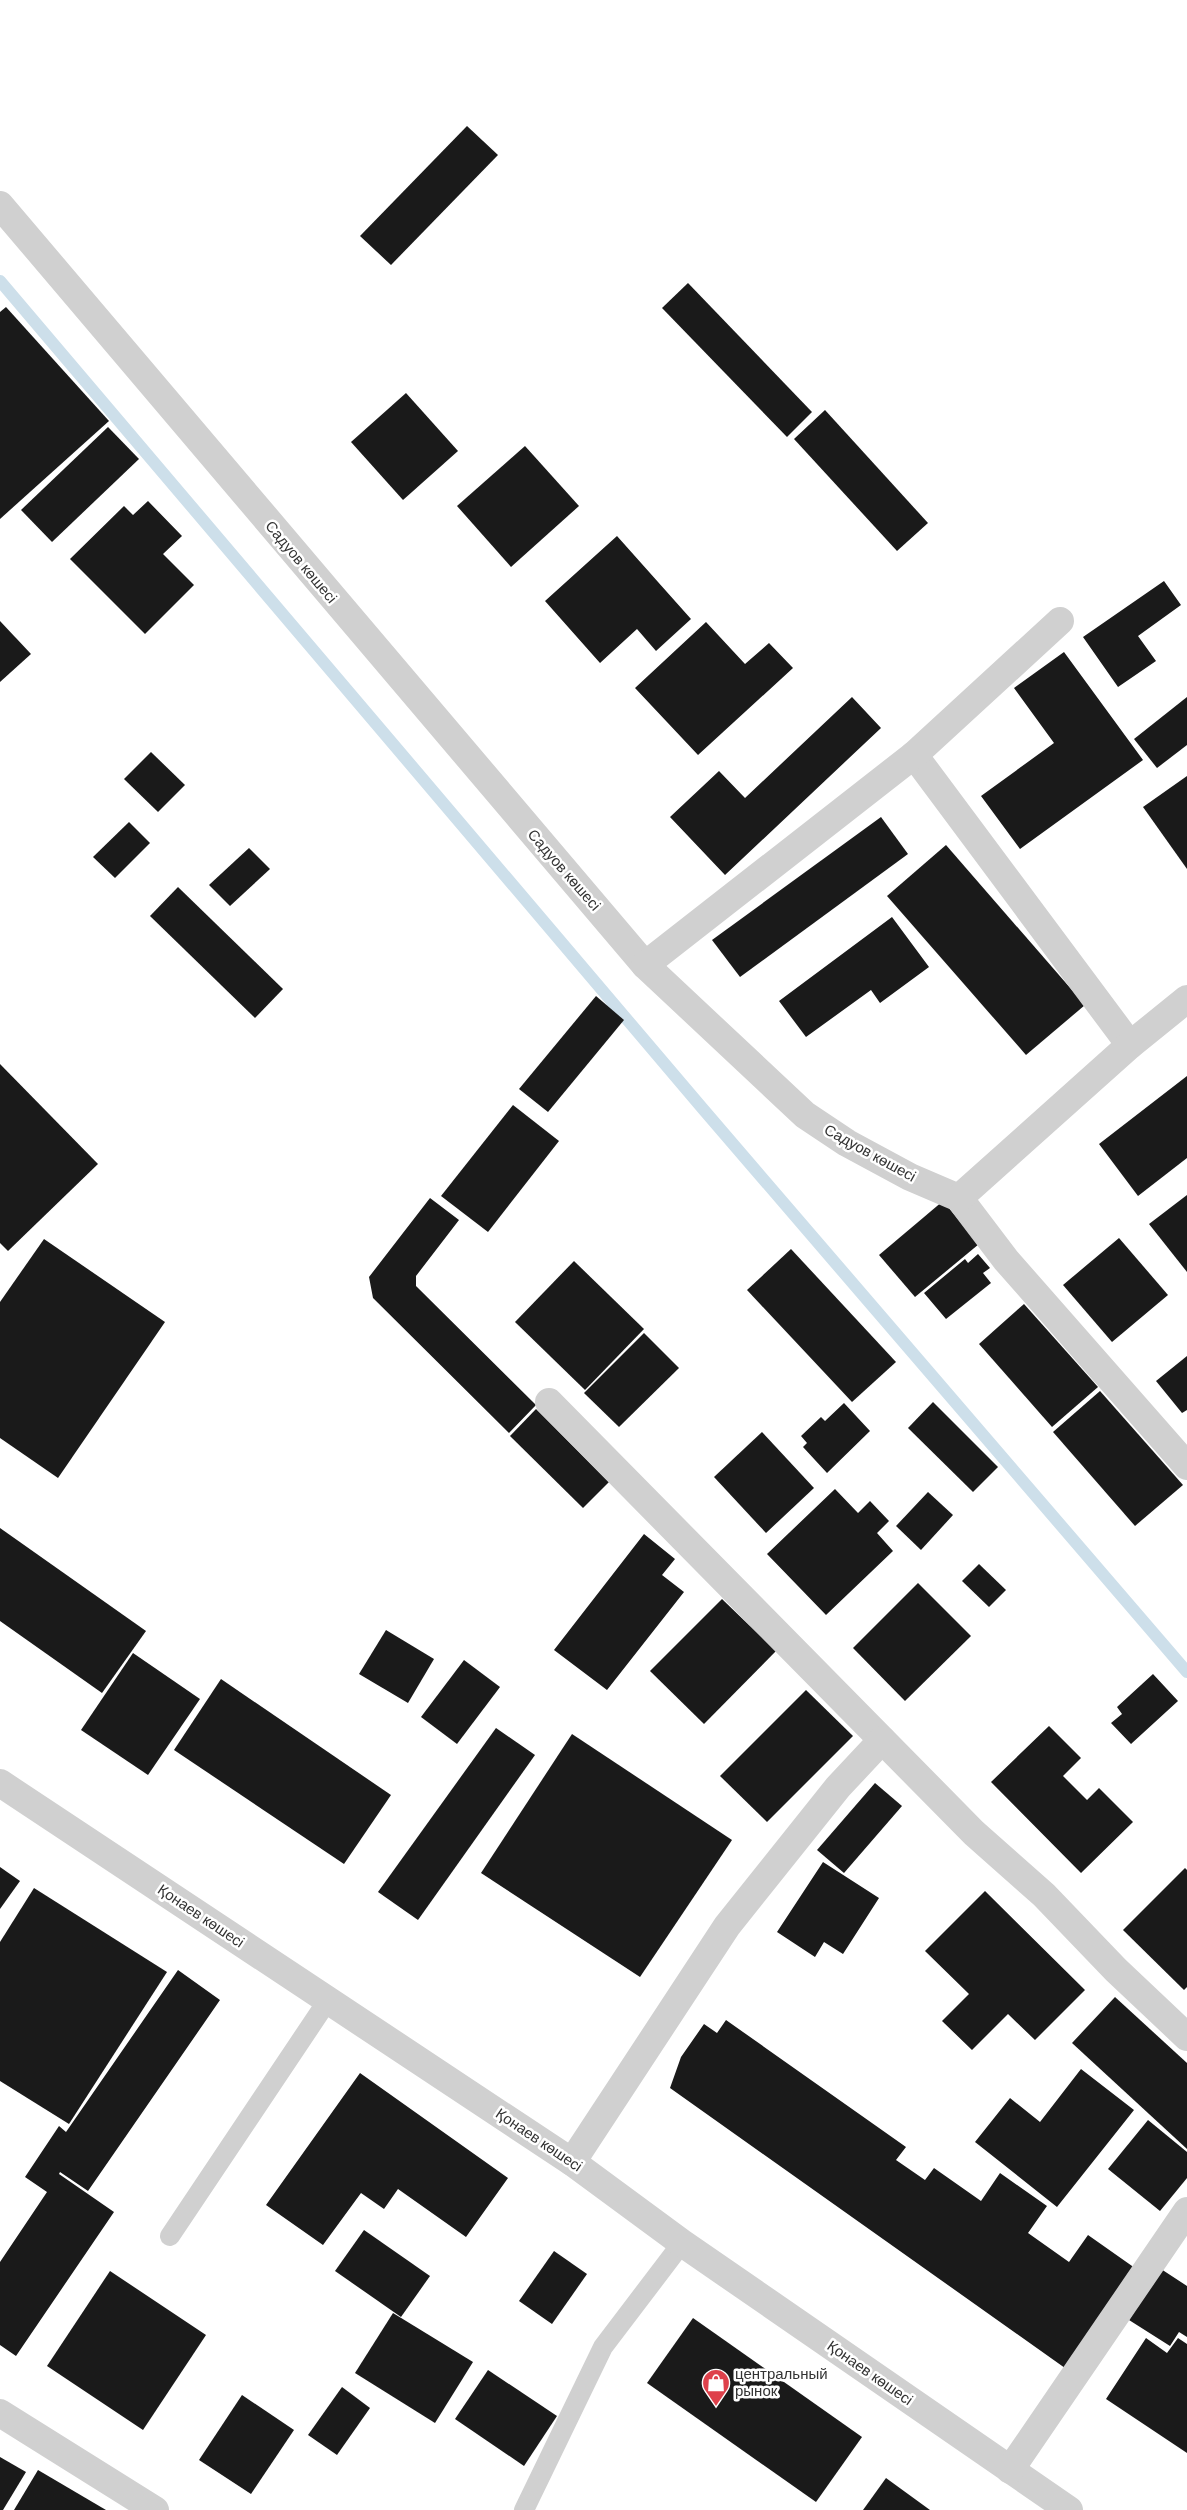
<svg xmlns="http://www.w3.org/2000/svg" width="1187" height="2510" font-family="Arial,sans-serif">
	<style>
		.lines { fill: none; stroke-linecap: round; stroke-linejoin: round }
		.stream { stroke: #cddfea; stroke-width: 12 }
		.building { fill: #1a1a1a }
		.lane { stroke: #d0d0d0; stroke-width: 20 }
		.street { stroke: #d0d0d0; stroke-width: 28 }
		.labels { text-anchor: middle; stroke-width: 5; stroke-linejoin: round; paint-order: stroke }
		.street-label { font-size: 15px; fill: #333; stroke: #fff }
		.poi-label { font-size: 15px; fill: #333; stroke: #fff; text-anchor: start }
	</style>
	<rect width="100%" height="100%" fill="#fff"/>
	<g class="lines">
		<path class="stream" d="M0,281L703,1109L1187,1672"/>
	</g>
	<g class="building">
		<path d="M467,126L498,155L391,265L360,236Z"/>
		<path d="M688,283L812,412L787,437L662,308Z"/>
		<path d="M6,307L109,421L0,519V312Z"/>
		<path d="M406,393L458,451L403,500L351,442Z"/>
		<path d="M825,410L928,523L897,551L794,439Z"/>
		<path d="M108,427L139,459L52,542L21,510Z"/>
		<path d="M525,446L579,506L511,567L457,506Z"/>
		<path d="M148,501L182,536L163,554L194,585L145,634L70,559L124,506L133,515Z"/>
		<path d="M617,536L691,619L656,651L637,629L600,663L545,601Z"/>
		<path d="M1164,581L1181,605L1138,636L1156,661L1118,687L1083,637Z"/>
		<path d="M0,621L31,654L0,682Z"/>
		<path d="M706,622L745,664L769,643L793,668L698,755L635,688Z"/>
		<path d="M1064,652L1143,760L1020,849L981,796L1054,743L1014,688Z"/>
		<path d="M852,697L881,728L725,875L670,817L719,771L745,798Z"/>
		<path d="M1187,697V745L1157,768L1134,739Z"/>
		<path d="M151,752L185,785L158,812L124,779Z"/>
		<path d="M1187,776V869L1143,807Z"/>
		<path d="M881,817L908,854L740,977L712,940Z"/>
		<path d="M129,822L150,843L115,878L93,857Z"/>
		<path d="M946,845L1085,1005L1026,1055L887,896Z"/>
		<path d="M249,848L270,869L230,906L209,885Z"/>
		<path d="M178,887L283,989L255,1018L150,916Z"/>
		<path d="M892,917L929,967L880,1003L871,990L806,1037L779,1001Z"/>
		<path d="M596,996L624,1020L548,1112L519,1089Z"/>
		<path d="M0,1064L98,1164L8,1251L0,1243Z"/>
		<path d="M1187,1076V1158L1138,1196L1099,1144Z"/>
		<path d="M513,1105L559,1141L488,1232L441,1196Z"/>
		<path d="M1187,1195V1272L1149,1224Z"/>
		<path d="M430,1198L459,1220L416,1276V1286L536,1405L509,1433L373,1298L369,1277Z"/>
		<path d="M943,1201L979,1244L915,1297L879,1255Z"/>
		<path d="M1119,1238L1168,1295L1112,1342L1063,1285Z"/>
		<path d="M44,1239L165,1322L58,1478L0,1438V1302Z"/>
		<path d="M791,1249L896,1362L852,1402L747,1290Z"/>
		<path d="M978,1254L990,1268L983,1273L991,1283L946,1319L924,1293L965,1259L968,1263Z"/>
		<path d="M574,1261L644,1329L585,1390L515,1322Z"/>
		<path d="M1024,1304L1098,1387L1052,1427L979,1344Z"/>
		<path d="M644,1333L679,1368L619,1427L584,1393Z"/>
		<path d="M1187,1356V1410L1182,1413L1156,1381Z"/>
		<path d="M1100,1391L1183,1485L1135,1526L1053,1432Z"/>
		<path d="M933,1402L998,1467L973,1492L908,1428Z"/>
		<path d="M844,1403L870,1431L827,1473L803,1447L807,1443L801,1436L821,1417L825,1421Z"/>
		<path d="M536,1409L609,1482L583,1508L510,1436Z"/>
		<path d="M762,1432L814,1488L766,1533L714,1477Z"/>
		<path d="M835,1489L858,1513L870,1501L889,1521L877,1533L893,1551L826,1615L767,1554Z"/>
		<path d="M928,1492L953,1515L921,1550L896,1526Z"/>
		<path d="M0,1528L146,1631L102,1693L0,1621Z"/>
		<path d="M644,1534L675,1559L662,1575L684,1592L607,1690L554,1650Z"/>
		<path d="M979,1564L1006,1590L989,1607L962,1581Z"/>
		<path d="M918,1583L971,1636L905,1701L853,1648Z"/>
		<path d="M722,1599L776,1651L704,1724L650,1671Z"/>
		<path d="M386,1630L434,1659L408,1703L359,1674Z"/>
		<path d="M133,1653L200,1699L148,1775L81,1730Z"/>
		<path d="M464,1660L500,1687L457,1744L421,1717Z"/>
		<path d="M1153,1674L1178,1701L1131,1744L1111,1723L1122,1714L1117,1707Z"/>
		<path d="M221,1679L391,1795L344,1864L174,1750Z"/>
		<path d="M806,1690L853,1736L767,1822L720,1776Z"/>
		<path d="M1049,1726L1081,1758L1063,1776L1087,1800L1099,1788L1133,1822L1081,1873L991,1782Z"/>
		<path d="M496,1728L535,1755L418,1920L378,1892Z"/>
		<path d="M572,1734L732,1840L640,1977L481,1873Z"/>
		<path d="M875,1783L902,1806L844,1873L817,1850Z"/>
		<path d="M823,1862L879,1898L843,1954L824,1942L815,1957L777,1932Z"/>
		<path d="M0,1867L20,1881L0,1909Z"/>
		<path d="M1185,1868L1187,1870V1987L1184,1990L1123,1930Z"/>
		<path d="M34,1888L167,1972L69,2124L0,2081V1942Z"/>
		<path d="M985,1891L1085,1990L1035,2040L1008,2014L972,2050L942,2021L969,1994L925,1951Z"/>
		<path d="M178,1970L220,2000L88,2191L60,2172L59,2174L114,2212L16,2356L0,2345V2262L47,2192L25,2177L59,2126L66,2132Z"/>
		<path d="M1115,1997L1187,2063V2149L1072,2043Z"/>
		<path d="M726,2020L906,2147L896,2160L925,2180L934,2168L981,2201L1000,2173L1047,2206L1028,2233L1069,2262L1088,2235L1142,2273L1072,2373L670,2088L681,2057L704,2024L717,2033Z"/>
		<path d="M1081,2069L1134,2110L1057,2207L975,2142L1010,2098L1040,2122Z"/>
		<path d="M360,2073L508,2178L466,2237L398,2189L384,2209L361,2193L323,2245L266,2205Z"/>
		<path d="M1148,2120L1187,2152V2178L1160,2211L1108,2169Z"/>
		<path d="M364,2230L430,2276L401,2317L335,2271Z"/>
		<path d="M554,2251L587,2274L552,2324L519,2301Z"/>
		<path d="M1161,2269L1187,2286V2337L1179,2332L1170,2346L1129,2320Z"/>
		<path d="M110,2271L206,2335L143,2430L47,2366Z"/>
		<path d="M393,2313L473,2362L435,2423L355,2373Z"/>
		<path d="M693,2318L862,2437L816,2502L647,2383Z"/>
		<path d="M1146,2338L1167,2353L1178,2338L1187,2344V2453L1106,2399Z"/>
		<path d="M488,2370L557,2416L524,2466L455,2419Z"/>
		<path d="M342,2387L370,2408L337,2455L308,2435Z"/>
		<path d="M242,2395L294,2430L251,2494L199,2460Z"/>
		<path d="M0,2457L26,2472L3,2510H0Z"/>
		<path d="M38,2470L106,2510H14Z"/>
		<path d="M886,2478L930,2510H863Z"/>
	</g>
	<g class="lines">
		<g class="lane">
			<path d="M170,2236L328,2000"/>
			<path d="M524,2510L603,2347L682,2243"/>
		</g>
		<g class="street">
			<path d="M0,205L645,965L805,1115L847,1143L910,1177L959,1198L1006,1260L1187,1466"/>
			<path d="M914,755L1130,1045"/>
			<path d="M645,965L914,755L1060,621"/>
			<path d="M959,1198L1130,1045L1187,999"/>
			<path d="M549,1402L974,1833L1044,1895L1116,1970L1187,2037"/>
			<path d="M0,1783L572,2162L682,2243L1069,2510"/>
			<path d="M572,2162L727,1926L838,1787L882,1740"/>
			<path d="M0,2413L155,2510"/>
			<path d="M1010,2470L1187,2211"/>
		</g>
	</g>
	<defs>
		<symbol id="shop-pin" viewBox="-11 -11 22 30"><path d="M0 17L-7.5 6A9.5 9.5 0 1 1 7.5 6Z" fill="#de414b" stroke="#fff"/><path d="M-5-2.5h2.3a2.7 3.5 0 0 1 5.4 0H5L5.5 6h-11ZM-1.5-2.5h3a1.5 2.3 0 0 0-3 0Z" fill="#fff"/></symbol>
	</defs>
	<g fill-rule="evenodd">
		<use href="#shop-pin" x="700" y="2367" width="32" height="43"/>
	</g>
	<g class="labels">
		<g class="street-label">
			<text transform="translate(301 562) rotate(50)" y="5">Садуов көшесі</text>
			<text transform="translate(564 870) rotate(49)" y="5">Садуов көшесі</text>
			<text transform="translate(870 1153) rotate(29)" y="5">Садуов көшесі</text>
			<text transform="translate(201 1916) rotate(34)" y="5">Қонаев көшесі</text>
			<text transform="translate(539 2140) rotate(34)" y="5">Қонаев көшесі</text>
			<text transform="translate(870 2373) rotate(35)" y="5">Қонаев көшесі</text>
		</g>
		<g class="poi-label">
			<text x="735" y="2379">центральный<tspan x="735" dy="17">рынок</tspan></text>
		</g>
	</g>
</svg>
